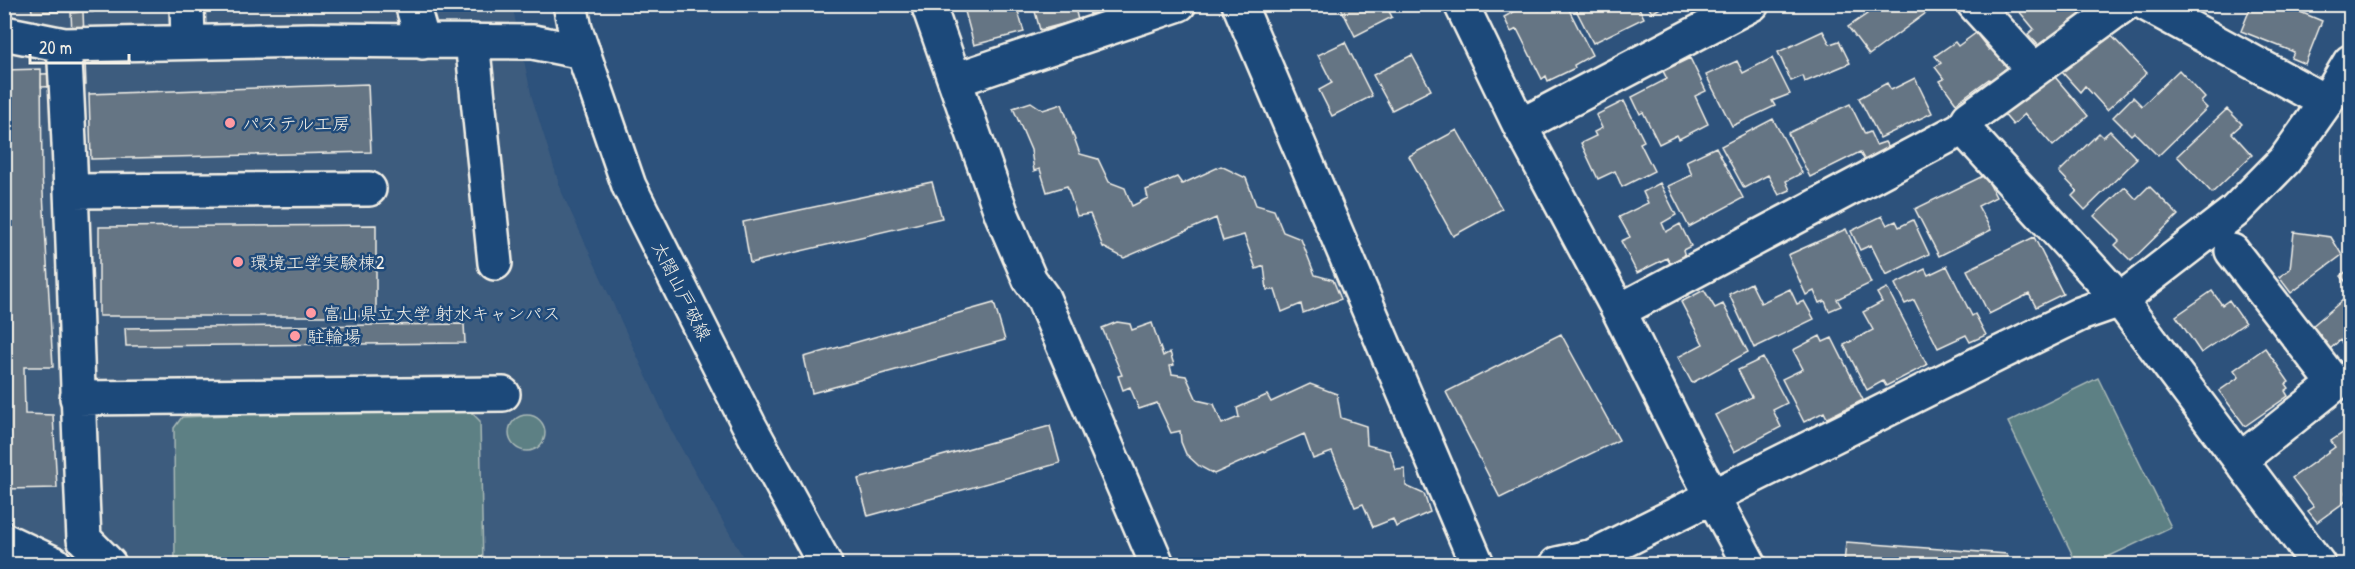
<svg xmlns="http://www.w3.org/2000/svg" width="2355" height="569" viewBox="0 0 2355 569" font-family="'Patrick Hand','Klee One',sans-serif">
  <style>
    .built { fill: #3e5c7e }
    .green { fill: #5d8084; stroke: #a8b8b6; stroke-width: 1.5 }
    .building { fill: #657484; stroke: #f4f1e8; stroke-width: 1.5 }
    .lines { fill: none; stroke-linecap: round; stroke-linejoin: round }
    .minor-casing { stroke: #f4f1e8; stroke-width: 38 }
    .major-casing { stroke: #f4f1e8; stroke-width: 38 }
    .minor { stroke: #1f4a7a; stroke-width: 33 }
    .major { stroke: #1f4a7a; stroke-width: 33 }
    .poi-dot { fill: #ff9aa2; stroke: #1f4a7a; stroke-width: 2 }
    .labels { text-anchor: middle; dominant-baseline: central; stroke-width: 5; stroke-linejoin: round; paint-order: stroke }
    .poi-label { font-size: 18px; fill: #f4f1e8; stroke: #1f4a7a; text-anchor: start }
    .street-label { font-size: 18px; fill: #f4f1e8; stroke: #1f4a7a }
  </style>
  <rect width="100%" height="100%" fill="#2d527c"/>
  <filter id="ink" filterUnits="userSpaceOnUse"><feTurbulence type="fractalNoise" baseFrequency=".0167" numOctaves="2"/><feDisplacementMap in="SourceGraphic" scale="12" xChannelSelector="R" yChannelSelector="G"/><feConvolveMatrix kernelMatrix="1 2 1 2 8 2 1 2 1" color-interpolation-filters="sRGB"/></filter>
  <g filter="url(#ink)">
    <path class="built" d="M4,5H512L532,98L562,193L672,432L747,564H5Z"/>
    <path class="green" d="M2098,378L2171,527L2093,564H2077L2008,422Z
      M471,412L480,421L483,564H175L174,428L182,417L285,413Z
      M509 433a18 18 0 1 1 36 0a18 18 0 1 1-36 0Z"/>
    <path class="building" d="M31,4H93V12H32Z
      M963,4H1016L1024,32L974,45Z
      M1033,4H1074L1078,20L1040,30Z
      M1088,4H1128L1090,14Z
      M1339,4H1385L1392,17L1355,36Z
      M1528,4H1536L1539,10L1550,4H1566L1592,55L1574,65L1575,68L1548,81L1546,76L1542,79L1517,29L1511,32L1504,17Z
      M1573,4H1637L1644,18L1593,43Z
      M1647,4H1667L1652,13Z
      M1860,4H1932L1934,7L1869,55L1848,27L1867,14Z
      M2013,4H2080L2078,6L2083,13L2041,48L2028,34L2034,29Z
      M2198,4H2217L2215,10Z
      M2252,4H2281L2322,21L2305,64L2291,58L2294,52L2241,31Z
      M83,12L86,85L41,87V74L74,73L71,13Z
      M1823,31L1830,44L1839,41L1850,63L1805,82L1803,76L1791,81L1778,52Z
      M2107,31L2147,73L2107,110L2085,86L2080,92L2062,72Z
      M1976,33L1989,50L1994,46L2010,66L2004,70L2009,76L1994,86L1989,79L1956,103L1940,81L1944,79L1935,67L1941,63L1935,56L1955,42L1958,46Z
      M1345,42L1372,96L1332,116L1319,90L1332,83L1318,55Z
      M1412,55L1431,90L1392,110L1373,75Z
      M1690,58L1706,91L1695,96L1708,124L1679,139L1677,135L1659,144L1643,112L1640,114L1632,97L1667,79L1663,71Z
      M1772,58L1790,94L1772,101L1775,106L1732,126L1706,75L1737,61L1743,73Z
      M41,69L42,175L53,367H24L25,414L53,415L57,488L4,489V70Z
      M2179,70L2205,98L2201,102L2207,108L2158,156L2134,132L2131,135L2113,117L2133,97L2142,106Z
      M2050,71L2088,116L2053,146L2025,114L2013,125L2002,112Z
      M1915,78L1932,113L1880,138L1859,98L1887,83L1891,90Z
      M368,84L371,152L91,159L89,94Z
      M1624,101L1644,141L1640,143L1654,171L1622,187L1615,171L1598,179L1581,143L1596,136L1594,132L1602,128L1596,115Z
      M1031,102L1043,110L1062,104L1080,154L1098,159L1109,182L1125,188L1132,206L1148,198L1146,190L1177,177L1182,184L1221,166L1246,178L1256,205L1274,210L1283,232L1301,239L1315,275L1333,280L1341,299L1303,313L1301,304L1282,312L1275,290H1267L1264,266L1256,269L1244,235L1223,241L1216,218L1124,258L1103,247L1090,214L1077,216L1067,186L1047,192L1040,169L1034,171L1031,150L1013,108Z
      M1850,104L1865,134L1870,132L1876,145L1885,142L1890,150L1865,161L1860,152L1810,177L1788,133Z
      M2227,109L2242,124L2232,133L2252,155L2212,193L2177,156Z
      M1773,119L1802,173L1786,181L1790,190L1779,195L1768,175L1744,188L1721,146Z
      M1457,130L1502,209L1453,236L1409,156Z
      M2110,131L2137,159L2085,210L2072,196L2077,191L2059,172L2099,133L2103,137Z
      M1716,147L1743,198L1689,227L1668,186L1692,175L1686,161Z
      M1985,175L1996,197L1978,206L1991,230L1939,256L1915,209Z
      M932,182L942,218L750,263L743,222Z
      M1660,183L1676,215L1662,223L1666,232L1680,224L1691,246L1683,250L1685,256L1670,263L1667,258L1637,273L1621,241L1630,237L1619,217L1648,203L1643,192Z
      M2149,186L2178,215L2131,261L2115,245L2119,241L2094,216L2125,187L2136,199Z
      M1882,216L1887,225L1896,221L1899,227L1913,220L1929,254L1886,275L1871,245L1860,250L1851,231Z
      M376,225V316H99V227Z
      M1846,229L1871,283L1837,299L1841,306L1829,311L1825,301L1819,303L1814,291L1806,295L1788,255Z
      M2294,232L2331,237L2342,255L2291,293L2279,277L2290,269Z
      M2034,237L2063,294L2036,307L2029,294L1989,314L1967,270Z
      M1947,266L1972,316L1975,314L1986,335L1970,342L1966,335L1938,348L1914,300L1905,304L1895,284L1925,269L1928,275Z
      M2350,268V287L2341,276Z
      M1751,283L1761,303L1790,289L1797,304L1804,301L1814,319L1754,348L1729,294Z
      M1887,288L1927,365L1886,386L1883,381L1867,390L1844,345L1873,330L1863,312L1882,302L1877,293Z
      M1704,290L1715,308L1723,304L1748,352L1692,383L1678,357L1703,344L1681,302Z
      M2212,291L2222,305L2229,300L2245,323L2201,353L2176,316Z
      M2350,294V343L2345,347L2340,340L2330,349L2311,327Z
      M994,303L1005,340L812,393L804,357Z
      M1117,322L1130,324L1132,330L1152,323L1163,356L1170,352L1174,365L1170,366L1172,374L1186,376L1197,400L1214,404L1222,424L1239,417L1237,408L1267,395L1271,402L1310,384L1337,394L1341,418L1366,426L1367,445L1390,451L1396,470L1405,469L1406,486L1424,494L1430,512L1396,527L1393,519L1373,527L1363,504L1355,507L1332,452L1313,459L1304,434L1214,474L1199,466L1186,454L1181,442L1180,431L1171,433L1157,403L1139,409L1130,387L1123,390L1118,376L1122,375L1102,328Z
      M464,324L465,343L126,346L125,328Z
      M1561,334L1619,440L1500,498L1446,392Z
      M1820,336L1823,342L1832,338L1863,400L1827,418L1824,412L1804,422L1782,379L1803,369L1793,350Z
      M2265,348L2289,382L2286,384L2289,388L2285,391L2288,396L2245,426L2219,391L2239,377L2234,370Z
      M1763,358L1787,403L1773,410L1781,427L1734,452L1715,415L1752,397L1738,370Z
      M1050,426L1060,463L868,516L858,479Z
      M2347,430L2350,435V488L2346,492L2350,498L2317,522L2308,511L2314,507L2292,478L2335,447L2331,441Z
      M1846,542L2007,554L2006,564H1844Z"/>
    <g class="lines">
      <defs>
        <path id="minor" d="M187,4L188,42
          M412,4L423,42
          M928,4L1002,215L1030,280L1043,298L1157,564
          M1239,4L1477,564
          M1461,4L1520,126L1619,311L1696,466L1749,564
          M1974,4L2034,70
          M2146,4L2326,102
          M4,33L64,45L310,40L533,42L583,52
          M472,41L495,263
          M64,45C74,209 76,374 84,539L109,564
          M955,80L1179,4
          M1520,126L1752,4
          M1963,128L1969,118L2125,4
          M72,191L369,189
          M2232,251L2335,384L2240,460
          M1619,311L1963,128L2120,300L2318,564
          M77,398L503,394
          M4,540L55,564
          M1557,564L1593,556L2000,353L2080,314L2120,300L2234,212L2285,160L2326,102L2350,62"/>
        <path id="major" d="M570,4L575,29L629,186L749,425L825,564"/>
      </defs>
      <use href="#minor" class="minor-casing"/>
      <use href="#major" class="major-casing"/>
      <use href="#minor" class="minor"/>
      <use href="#major" class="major"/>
    </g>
  </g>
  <g class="poi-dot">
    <circle cx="230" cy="123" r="6"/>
    <circle cx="238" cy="262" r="6"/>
    <circle cx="311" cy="313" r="6"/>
    <circle cx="295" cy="336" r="6"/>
  </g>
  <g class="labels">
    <g class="poi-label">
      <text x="242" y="123">パステル工房</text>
      <text x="250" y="262">環境工学実験棟2</text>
      <text x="323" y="313">富山県立大学 射水キャンパス</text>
      <text x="307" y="336">駐輪場</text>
    </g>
    <g class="street-label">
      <text transform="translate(682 291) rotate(63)">太閤山戸破線</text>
    </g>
  </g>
  <rect width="2355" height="569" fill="none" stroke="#1f4a7a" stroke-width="24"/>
  <rect x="12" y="12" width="2331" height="545" fill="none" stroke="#f4f1e8" stroke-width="2" filter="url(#ink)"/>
  <path d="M30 54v9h99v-9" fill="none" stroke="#f4f1e8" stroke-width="3"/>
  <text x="39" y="54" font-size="18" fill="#f4f1e8" stroke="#1f4a7a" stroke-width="4.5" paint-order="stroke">20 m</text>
</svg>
